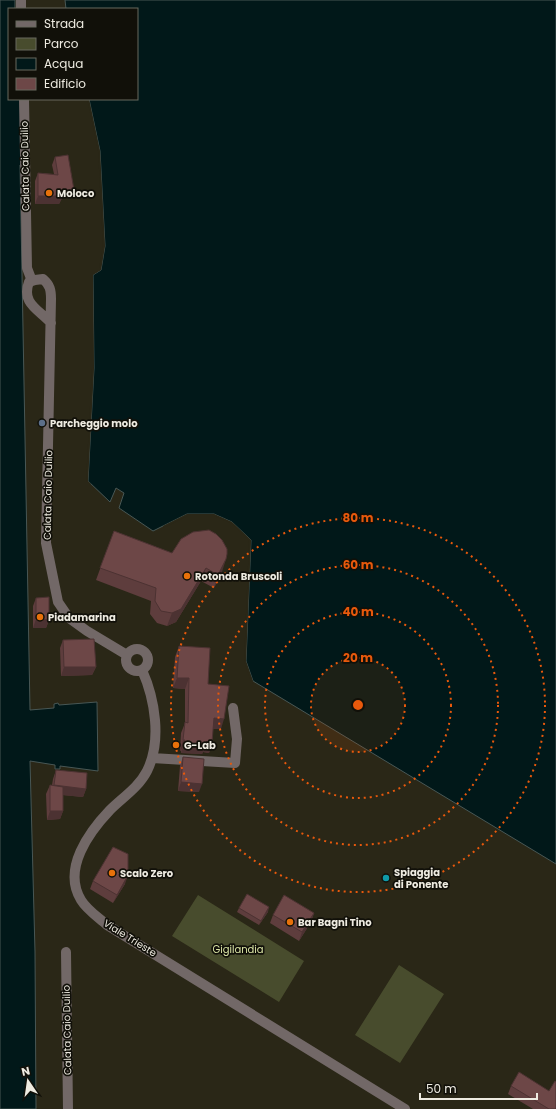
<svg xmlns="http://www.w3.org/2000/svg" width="556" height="1109" viewBox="0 0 556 1109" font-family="Poppins,sans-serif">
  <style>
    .green { fill: #484c2d }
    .water { fill: #011819; stroke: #485755 }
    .pier { fill: #2a2717 }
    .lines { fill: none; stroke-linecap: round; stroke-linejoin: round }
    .street { stroke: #726867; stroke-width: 10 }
    .wall { fill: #5e3d3d }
    .shaded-wall { fill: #4c3232 }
    .building { fill: #6d4747; stroke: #4c3232 }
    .ring { fill: none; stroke: #e8590c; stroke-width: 2; stroke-dasharray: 2 4 }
    .food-dot { fill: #e8710a; stroke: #111009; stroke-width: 1.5 }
    .service-dot { fill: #5c6f8a; stroke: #111009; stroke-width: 1.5 }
    .culture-dot { fill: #0f9aa8; stroke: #111009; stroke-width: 1.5 }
    .labels { text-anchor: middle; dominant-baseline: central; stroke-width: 3.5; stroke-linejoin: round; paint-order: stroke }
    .street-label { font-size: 10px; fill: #eeebe1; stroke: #111009 }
    .poi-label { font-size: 10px; font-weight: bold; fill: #eeebe1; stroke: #111009; text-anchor: start }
    .park-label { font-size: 10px; fill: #dbe5a6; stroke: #111009 }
    .centre { fill: #e8590c; stroke: #111009; stroke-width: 2 }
    .ring-label { font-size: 12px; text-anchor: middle; font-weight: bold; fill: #e8590c; stroke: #111009; stroke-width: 3.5; stroke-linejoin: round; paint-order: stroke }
  </style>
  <rect width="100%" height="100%" fill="#2a2717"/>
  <path class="green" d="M198,895L304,961L279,1002L172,936Z
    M399,965L444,994L400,1063L355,1035Z"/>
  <path class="water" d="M0,0H15V9H9V99H20L22,163L20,165L30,710L54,708V704L58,703L59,705L97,702L98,771L60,766V769H55V765L30,761L35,952L36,1109H0Z
    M65,0H556V864L253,681L246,661L251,540L232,522L214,514H187L153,531L119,508L124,493L116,488L110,502L88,481L94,368L93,275L101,270L105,246L100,151L89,99H137V9H66Z"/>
  <path class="pier" d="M87,99H89L100,151L105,246L101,270L93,275L94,368L88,481L91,484V486L86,481L92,368V275L99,269L103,245L98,151Z
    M187,514H214L232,522L251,540L246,661L254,684L251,682L244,661L249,541L231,523L214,516H188L163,528V526Z"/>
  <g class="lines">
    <path class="street" d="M21,0V9
      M24,99L27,268L32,281
      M51,323C38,309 21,303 29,282L35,280L43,279C50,285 51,290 51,299L46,543L58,602L69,618L87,631L127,655
      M126 660a11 11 0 1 1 22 0a11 11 0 1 1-22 0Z
      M142,670C155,699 162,741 147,771C139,787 122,798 110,810C89,832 62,869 81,900C87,910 98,917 107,925L405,1109
      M152,758L235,763L237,739L233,708
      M66,952L68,1109"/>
  </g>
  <path class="wall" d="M55,157L74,190L72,198H62L59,204H35V181L38,173L54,174L52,165Z
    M114,531L172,553L222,572L214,588L201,581L176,622L167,626L157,623L150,614L151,601L96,580Z
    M36,598L49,620L46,628H33V606Z
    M63,640L96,667L92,675L61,676L60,648Z
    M179,646L208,684L221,729H213L212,742L209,753L203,752L202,754L181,753V751H180L181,733L185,723V689L173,688L175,657Z
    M183,757L199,792L178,791L180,766Z
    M56,770L86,789L83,797L63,795V811L60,819L47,820L46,794L50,785H52L53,779Z
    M93,881L125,884L113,903L90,889Z
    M239,908L268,912L259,925L237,912Z
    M314,913L311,922L299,941L270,923L273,915Z
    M511,1086L549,1091L556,1109H533L508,1094Z"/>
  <path class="shaded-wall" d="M61,190H74L72,198H62L59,204H35L38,196Z
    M226,559L222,572L214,588L218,575Z
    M206,568L201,581L176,622L167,626L172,613Z
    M36,619L49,620L46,628H33Z
    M64,667H96L92,675L61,676Z
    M177,678H189L185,689L173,688Z
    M214,718L224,719L221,729H210Z
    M183,740H185L181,751H180Z
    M206,742H212L209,753L203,752L202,754L181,753L184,743Z
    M181,782L202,784L199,792L178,791Z
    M54,785L86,789L83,797L51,794Z
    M50,811H63L60,819L47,820Z
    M128,875L125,884L113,903L117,895Z
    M269,907L268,912L259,925L261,921Z
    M314,913L311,922L299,941L302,932Z"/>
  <path class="building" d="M68,155L74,190H61L62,196H38V173L58,175L55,157Z
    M209,530L216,534L222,540L227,549V554L226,559L218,575L206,568L181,609L172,613L161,611L155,601L156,588L100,568L114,531L172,553L181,539L193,532Z
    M49,597V620L36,619V598Z
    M94,639L96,667H64L63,640Z
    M179,646L210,648L208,684L229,686L224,719L214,718L212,742H206V744L184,743L185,740H183L185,722L188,723L189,678H177Z
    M183,757L204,759L202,784L181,782Z
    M56,770L87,773L86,789L54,785Z
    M50,785L63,787V811H50Z
    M113,847L128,854V875L117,895L93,881Z
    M247,894L269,907L261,921L239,908Z
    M284,895L314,913L302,932L273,915Z
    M519,1072L549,1091L555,1081L556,1082V1109H549L511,1086Z"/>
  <circle cx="358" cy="705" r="47" fill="#e8590c" fill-opacity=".12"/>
  <g class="ring">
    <circle cx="358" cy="705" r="47"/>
    <circle cx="358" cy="705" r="93"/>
    <circle cx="358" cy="705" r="140"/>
    <circle cx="358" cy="705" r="187"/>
  </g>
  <g class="food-dot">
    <circle cx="49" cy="193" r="4"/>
    <circle cx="187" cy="576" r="4"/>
    <circle cx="40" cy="617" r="4"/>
    <circle cx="176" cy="745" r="4"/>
    <circle cx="112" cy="873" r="4"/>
    <circle cx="290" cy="922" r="4"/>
  </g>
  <circle class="service-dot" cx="42" cy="423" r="4"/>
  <circle class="culture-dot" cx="386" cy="878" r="4"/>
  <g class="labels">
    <g class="street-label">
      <text transform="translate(25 166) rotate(-91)">Calata Caio Duilio</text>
      <text transform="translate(48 495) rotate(-89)">Calata Caio Duilio</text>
      <text transform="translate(130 938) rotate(32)">Viale Trieste</text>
      <text transform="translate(67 1030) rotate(-91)">Calata Caio Duilio</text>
    </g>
    <g class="poi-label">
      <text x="57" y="193">Moloco</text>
      <text x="50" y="423">Parcheggio molo</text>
      <text x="195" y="576">Rotonda Bruscoli</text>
      <text x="48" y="617">Piadamarina</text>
      <text x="184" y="745">G-Lab</text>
      <text x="394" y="872">Spiaggia<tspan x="394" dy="12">di Ponente</tspan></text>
      <text x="120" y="873">Scalo Zero</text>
      <text x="298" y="922">Bar Bagni Tino</text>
    </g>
    <g class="park-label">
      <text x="238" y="949">Gigilandia</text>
    </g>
  </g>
  <circle cx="358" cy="705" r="6" class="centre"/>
  <g class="ring-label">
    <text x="358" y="522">80 m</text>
    <text x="358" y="569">60 m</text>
    <text x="358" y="616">40 m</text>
    <text x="358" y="662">20 m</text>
  </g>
  <rect x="8" y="8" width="130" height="92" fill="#111009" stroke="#69685f"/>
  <rect x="16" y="21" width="20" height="6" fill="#726867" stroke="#69685f"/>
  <text x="44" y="28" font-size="12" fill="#eeebe1">Strada</text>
  <rect x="16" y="38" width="20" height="12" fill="#484c2d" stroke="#69685f"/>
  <text x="44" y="48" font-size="12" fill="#eeebe1">Parco</text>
  <rect x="16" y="58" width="20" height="12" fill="#011819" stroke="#69685f"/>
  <text x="44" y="68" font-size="12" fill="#eeebe1">Acqua</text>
  <rect x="16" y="78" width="20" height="12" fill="#6d4747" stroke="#69685f"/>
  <text x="44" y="88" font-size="12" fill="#eeebe1">Edificio</text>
  <g transform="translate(28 1081) rotate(347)" stroke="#111009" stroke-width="3" paint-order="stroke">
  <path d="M0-3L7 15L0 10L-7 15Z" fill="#eeebe1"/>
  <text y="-6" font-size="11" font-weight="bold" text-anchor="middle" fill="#eeebe1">N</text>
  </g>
  <path d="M420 1093v6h117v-6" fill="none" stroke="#eeebe1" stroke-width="2"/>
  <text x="426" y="1093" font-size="12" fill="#eeebe1" stroke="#111009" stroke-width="3" paint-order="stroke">50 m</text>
</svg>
